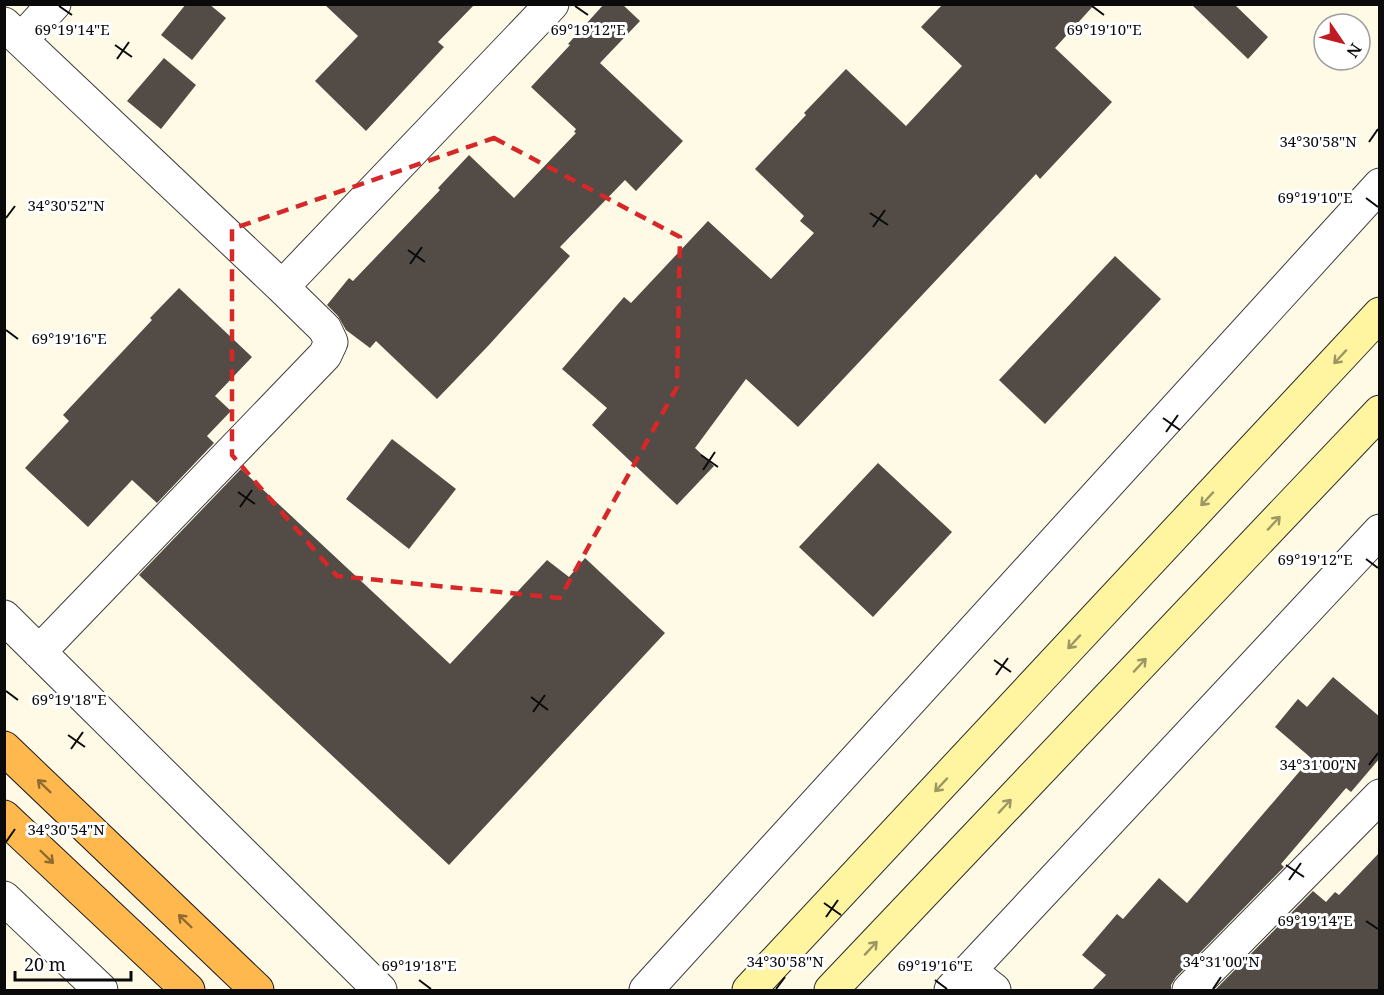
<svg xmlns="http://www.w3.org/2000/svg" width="1384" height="995" viewBox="0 0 1384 995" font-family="'Noto Serif',serif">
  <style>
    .building { fill: #534b45 }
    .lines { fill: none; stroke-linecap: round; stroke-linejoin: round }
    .minor-casing { stroke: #3d3d3d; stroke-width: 35 }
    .secondary-casing { stroke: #2c2c2c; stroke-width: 35 }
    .trunk-casing { stroke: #1b1b1b; stroke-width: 35 }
    .minor { stroke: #fff; stroke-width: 33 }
    .secondary { stroke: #fff5a1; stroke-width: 33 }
    .trunk { stroke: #feb84e; stroke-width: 33 }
    .oneway { stroke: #9d9765 }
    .oneway2 { stroke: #906a2f }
    .marked { fill: none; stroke: #d62828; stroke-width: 4.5; stroke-dasharray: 12 8; stroke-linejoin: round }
    .ticks { fill: none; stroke: #0a0a0a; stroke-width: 2 }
    .ticks-label { font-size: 15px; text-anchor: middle; fill: #0a0a0a; stroke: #fff; stroke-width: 6; stroke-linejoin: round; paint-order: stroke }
  </style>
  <rect width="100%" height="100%" fill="#fffae6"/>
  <path class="building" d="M186,4H209L226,18L192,60L161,35Z
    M324,4H475L438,42L444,47L366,131L315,81L358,36Z
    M604,4H622L640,21L600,63L683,141L636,191L625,180L560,247L570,256L488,346L437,399L376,341L370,348L346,330L338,316L327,305L349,278L353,281L440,190L438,188L469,155L514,198L576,133L574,132L576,129L531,87L570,45L568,44Z
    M943,4H1095L1055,48L1112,102L1040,179L1036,174L798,427L746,379L695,448L714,466L677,505L592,425L607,408L562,369L624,297L631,303L708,221L771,279L814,233L800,221L804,216L755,169L806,115L804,113L846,69L906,126L962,66L921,27Z
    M1191,4H1234L1268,37L1248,59Z
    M164,58L196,85L161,129L127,101Z
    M1115,256L1161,299L1045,424L999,380Z
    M179,288L252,357L215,396L231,411L207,436L214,443L157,503L132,480L88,527L25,468L69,421L63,415L152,320L150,318Z
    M392,439L456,489L409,549L346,499Z
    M878,463L952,532L873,617L799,547Z
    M241,469L450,664L547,560L569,577L585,558L665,633L449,865L139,575Z
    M1333,677L1380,717V758L1351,792L1346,788L1281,864L1284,867L1176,977L1171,985V990H1092L1106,975L1082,955L1117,914L1123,919L1159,878L1187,903L1311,758L1275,727L1298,699L1307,707Z
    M1380,852V990H1215L1313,891L1326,902L1335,892L1339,895Z"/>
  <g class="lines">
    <defs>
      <path id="minor" d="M4,24L282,287
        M21,40L54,4
        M4,617L380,990
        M39,652L325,355L331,342L325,329L282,287L552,4
        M4,898L101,990
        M970,971L994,990
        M646,990L1380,185
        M951,990L1380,531
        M1189,990L1380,796"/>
      <path id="secondary" d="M749,990L1380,314
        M831,990L1380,412"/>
      <path id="trunk" d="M4,748L257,990
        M4,817L188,990"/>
    </defs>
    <use href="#minor" class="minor-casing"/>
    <use href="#secondary" class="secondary-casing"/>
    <use href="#trunk" class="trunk-casing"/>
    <use href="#minor" class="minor"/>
    <use href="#secondary" class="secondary"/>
    <use href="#trunk" class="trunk"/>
  </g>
  <defs><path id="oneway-shaft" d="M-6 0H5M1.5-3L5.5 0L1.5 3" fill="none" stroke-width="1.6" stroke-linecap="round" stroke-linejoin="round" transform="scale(1.5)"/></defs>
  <g class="oneway">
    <use href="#oneway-shaft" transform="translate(1340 357) rotate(133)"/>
    <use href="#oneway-shaft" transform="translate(1207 499) rotate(133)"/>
    <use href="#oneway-shaft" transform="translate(1274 523) rotate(-47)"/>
    <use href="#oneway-shaft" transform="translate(1074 642) rotate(133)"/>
    <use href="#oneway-shaft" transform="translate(1140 665) rotate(-47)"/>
    <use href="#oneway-shaft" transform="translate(941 785) rotate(133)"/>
    <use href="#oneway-shaft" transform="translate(1005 806) rotate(-47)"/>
    <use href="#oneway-shaft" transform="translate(871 948) rotate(-47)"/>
  </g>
  <g class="oneway2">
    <use href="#oneway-shaft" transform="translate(44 786) rotate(-136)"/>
    <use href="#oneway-shaft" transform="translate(47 857) rotate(44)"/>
    <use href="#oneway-shaft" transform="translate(185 921) rotate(-136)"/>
  </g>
  <path class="marked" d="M494,138L680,237L677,387L560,598L337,576L232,455V229Z"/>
  <path class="ticks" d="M59,6L72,15M575,6L588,15M1092,6L1104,15M115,45L132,57M117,59L129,42M1369,142L1378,129M1366,198L1378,207M870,213L888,225M6,218L15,206M873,227L885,210M408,250L425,262M410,264L422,247M6,330L18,339M1163,418L1180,430M1166,432L1178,415M701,455L718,467M703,470L715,452M238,492L255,504M240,507L252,490M1366,559L1378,568M994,660L1011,672M996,675L1008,658M6,691L18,700M531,697L548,710M533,712L545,695M68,735L85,747M71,749L83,732M1369,765L1378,753M6,842L15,829M1286,865L1304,877M1289,880L1301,863M824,903L841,915M826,917L838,900M1366,921L1378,929M419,980L431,989M935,980L947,989M776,989L785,977M1213,989L1221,977"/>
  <g class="ticks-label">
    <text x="72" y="35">69°19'14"E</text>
    <text x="588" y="35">69°19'12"E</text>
    <text x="1104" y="35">69°19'10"E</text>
    <text x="1318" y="147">34°30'58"N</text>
    <text x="1315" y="203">69°19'10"E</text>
    <text x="66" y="211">34°30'52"N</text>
    <text x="69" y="344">69°19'16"E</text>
    <text x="1315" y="565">69°19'12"E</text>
    <text x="69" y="705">69°19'18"E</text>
    <text x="1318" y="770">34°31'00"N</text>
    <text x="66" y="835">34°30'54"N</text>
    <text x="1315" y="926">69°19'14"E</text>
    <text x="785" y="967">34°30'58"N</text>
    <text x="1221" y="967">34°31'00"N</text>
    <text x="419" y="971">69°19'18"E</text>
    <text x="935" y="971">69°19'16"E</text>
  </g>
  <rect width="1384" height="995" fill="none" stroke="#0a0a0a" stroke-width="12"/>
  <g transform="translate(1342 42) rotate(125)"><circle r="28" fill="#ffffff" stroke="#9d9d9d" stroke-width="1.5"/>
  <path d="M0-4.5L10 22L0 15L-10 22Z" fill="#c01b23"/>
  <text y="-9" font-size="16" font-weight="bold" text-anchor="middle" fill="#0a0a0a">N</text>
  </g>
  <path d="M15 971v9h116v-9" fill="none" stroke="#0a0a0a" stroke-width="3"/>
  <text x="24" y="971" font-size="18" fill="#0a0a0a" stroke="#ffffff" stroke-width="4.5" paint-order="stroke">20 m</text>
</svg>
